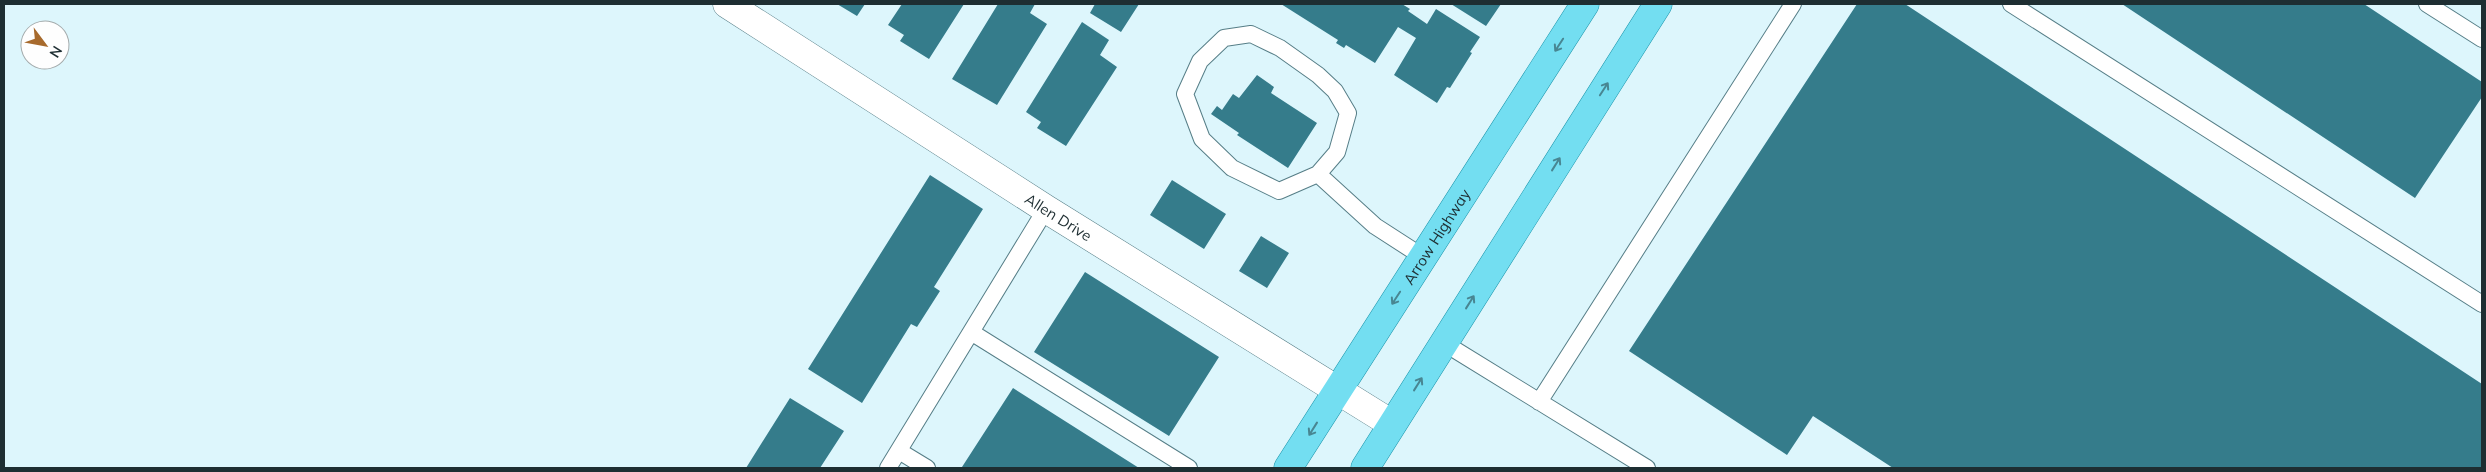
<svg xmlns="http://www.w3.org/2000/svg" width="2486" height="472" viewBox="0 0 2486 472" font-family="Mulish,sans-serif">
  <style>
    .building { fill: #357c8b }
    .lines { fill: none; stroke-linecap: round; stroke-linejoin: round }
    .service-casing { stroke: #567e87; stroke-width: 18 }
    .minor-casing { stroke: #567e87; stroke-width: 29 }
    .primary-casing { stroke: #1892a8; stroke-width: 29 }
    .service { stroke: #fff; stroke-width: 16 }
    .minor { stroke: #fff; stroke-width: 28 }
    .primary { stroke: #73def1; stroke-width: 28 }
    .oneway { stroke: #488692 }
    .labels { text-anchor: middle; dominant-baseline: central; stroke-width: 5; stroke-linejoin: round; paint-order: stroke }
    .street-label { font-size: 15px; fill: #1e2e32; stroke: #fefefe }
  </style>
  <rect width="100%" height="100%" fill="#ddf6fc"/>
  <path class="building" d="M837,4H865L857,16Z
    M902,4H964L929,59L900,41L904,35L888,25Z
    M998,4H1035L1030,13L1047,24L997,105L952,79Z
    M1095,4H1139L1121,32L1090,13Z
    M1281,4H1402L1410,9L1408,11L1427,24L1436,9L1480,37L1470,52L1472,53L1450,88L1447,87L1437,103L1394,75L1416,38L1398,27L1375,63L1346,45L1344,48L1336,43L1338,40Z
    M1451,4H1501L1486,26Z
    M1857,4H1905L2482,384V468H1893L1813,416L1787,455L1629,351Z
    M2122,4H2364L2482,82V97L2415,198Z
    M1082,22L1109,40L1100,55L1117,67L1066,146L1037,128L1041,122L1026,112Z
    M1257,75L1274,87L1271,93L1317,123L1288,168L1237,135L1239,133L1211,114L1217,106L1222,110L1233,94L1239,98Z
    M930,175L983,209L934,287L940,291L917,327L911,324L862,403L808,369Z
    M1172,180L1226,214L1204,249L1150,215Z
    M1261,236L1289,253L1267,288L1239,271Z
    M1085,272L1219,357L1169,436L1034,352Z
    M1013,388L1139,468L962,467Z
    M790,398L844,431L820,468H746Z"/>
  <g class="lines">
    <defs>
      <path id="service" d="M2011,4L2482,304
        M2427,4L2482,39
        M1318,174L1337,152L1348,113L1335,91L1318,75L1280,48L1251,34L1224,38L1200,61L1185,94L1202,139L1232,168L1279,191L1318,174L1375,226L1423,257
        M971,332L1189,468
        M1444,343L1647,468
        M1539,402L1793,4
        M899,451L927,468
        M888,468L1046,209"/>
      <g id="minor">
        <path id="s1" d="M727,4L1046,209L1392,424"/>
      </g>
      <g id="primary">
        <path id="s2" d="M1288,468L1585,4"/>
        <path d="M1365,468L1658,4"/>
      </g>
    </defs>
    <use href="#service" class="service-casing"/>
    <use href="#minor" class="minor-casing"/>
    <use href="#primary" class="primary-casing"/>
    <use href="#service" class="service"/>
    <use href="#minor" class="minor"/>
    <use href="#primary" class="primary"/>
  </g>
  <defs><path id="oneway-shaft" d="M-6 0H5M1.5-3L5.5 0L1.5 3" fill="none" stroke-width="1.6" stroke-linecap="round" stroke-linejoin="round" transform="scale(1.25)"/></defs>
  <g class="oneway">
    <use href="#oneway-shaft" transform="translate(1559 45) rotate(123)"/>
    <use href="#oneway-shaft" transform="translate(1604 89) rotate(-57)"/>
    <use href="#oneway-shaft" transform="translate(1556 164) rotate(-58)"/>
    <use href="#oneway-shaft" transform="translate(1396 298) rotate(123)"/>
    <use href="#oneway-shaft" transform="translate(1470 302) rotate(-58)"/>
    <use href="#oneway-shaft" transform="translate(1418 384) rotate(-58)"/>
    <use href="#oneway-shaft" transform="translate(1313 429) rotate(122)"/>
  </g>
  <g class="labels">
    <g class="street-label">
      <text stroke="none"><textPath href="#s1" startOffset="394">Allen Drive</textPath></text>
      <text stroke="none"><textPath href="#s2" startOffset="275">Arrow Highway</textPath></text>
    </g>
  </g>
  <rect width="2486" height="472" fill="none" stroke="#1e2e32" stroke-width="10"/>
  <g transform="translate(45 45) rotate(122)"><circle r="24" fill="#fefefe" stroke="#a4abac"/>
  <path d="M0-4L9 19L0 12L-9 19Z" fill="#a76a2d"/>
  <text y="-8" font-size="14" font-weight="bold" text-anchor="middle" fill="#1e2e32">N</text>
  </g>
</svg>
